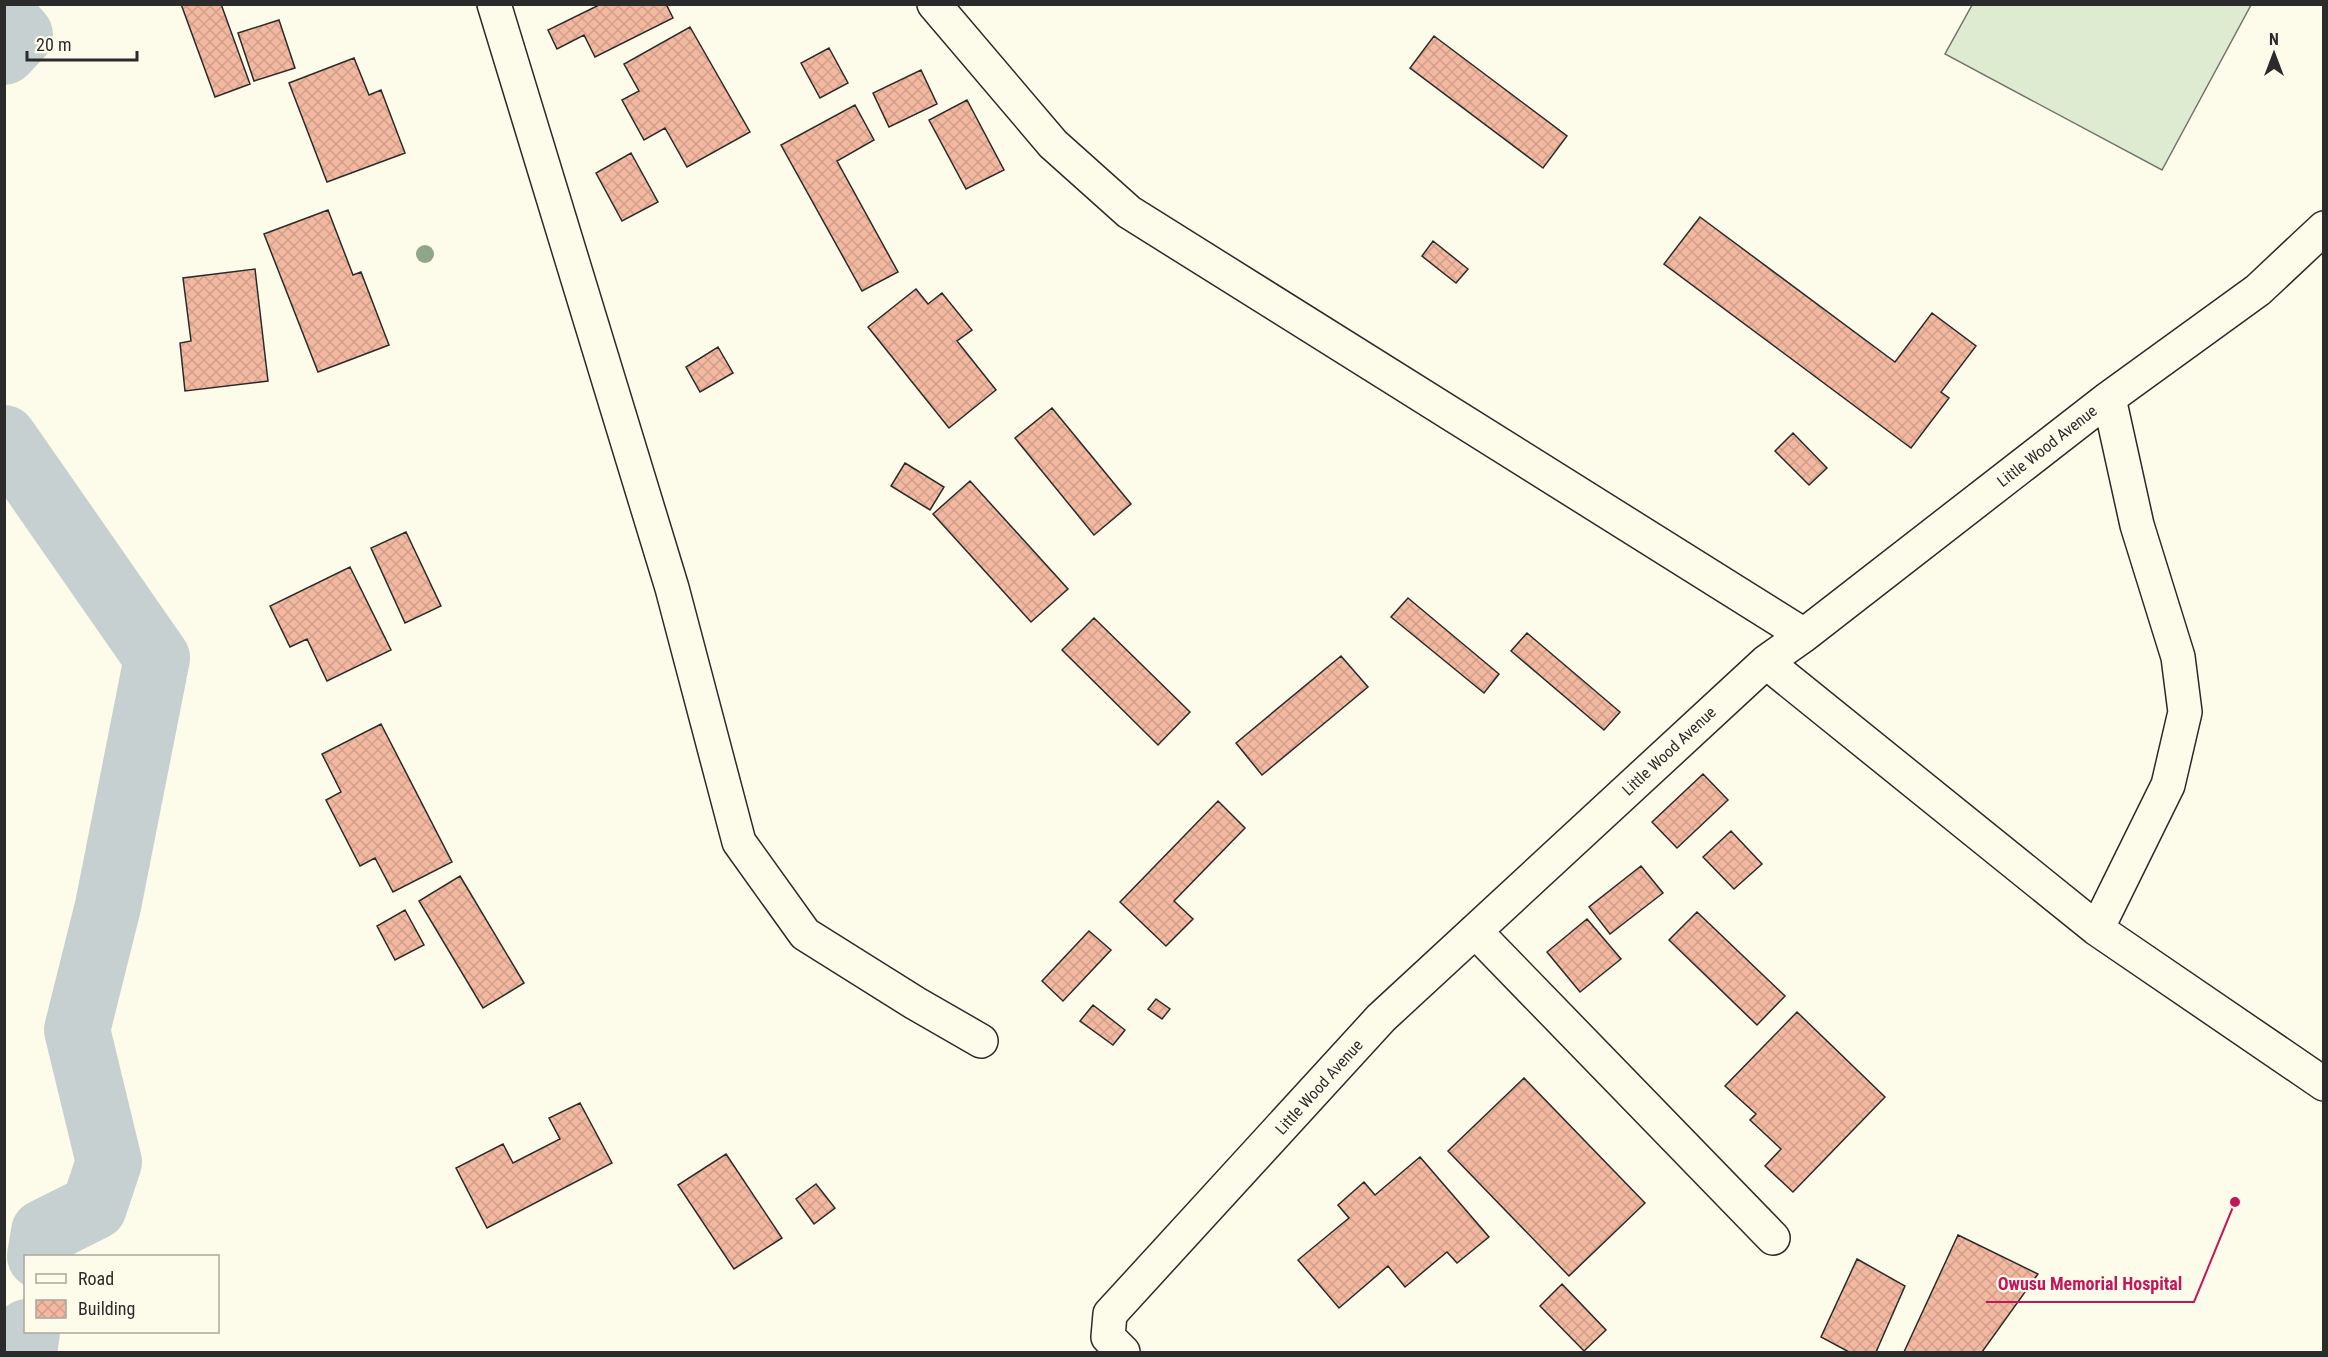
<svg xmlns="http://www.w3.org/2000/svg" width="2328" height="1357" viewBox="0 0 2328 1357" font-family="'Roboto Condensed',sans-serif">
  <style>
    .pitch { fill: #deebd1; stroke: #74746e; stroke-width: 1.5 }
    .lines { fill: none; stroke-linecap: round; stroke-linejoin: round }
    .river { stroke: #c7d0d0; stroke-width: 66 }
    .building { fill: url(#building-cross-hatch); stroke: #2b2b2b; stroke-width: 1.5 }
    .minor-casing { stroke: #2b2b2b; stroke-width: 36 }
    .minor { stroke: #fdfbea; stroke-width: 33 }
    .tree { fill: #8ea78a }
    .labels { text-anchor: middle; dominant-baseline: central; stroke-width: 4.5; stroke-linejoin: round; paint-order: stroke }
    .street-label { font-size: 16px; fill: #2b2b2b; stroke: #fdfbea }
    .leader { fill: none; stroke: #c2185b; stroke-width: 2 }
    .callout-dot { fill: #c2185b; stroke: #fdfbea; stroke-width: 2 }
    .callout-label { font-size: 18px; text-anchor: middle; font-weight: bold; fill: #c2185b; stroke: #fdfbea; stroke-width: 4.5; stroke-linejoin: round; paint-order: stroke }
  </style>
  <defs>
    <pattern id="building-cross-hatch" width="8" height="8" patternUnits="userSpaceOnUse" patternTransform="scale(1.5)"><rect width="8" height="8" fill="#f2b8a0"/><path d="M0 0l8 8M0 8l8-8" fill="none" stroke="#d09e8a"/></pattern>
  </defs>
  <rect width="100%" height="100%" fill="#fdfbea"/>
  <path class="pitch" d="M1972,5V4L2251,5L2162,170L1945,54Z"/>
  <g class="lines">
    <path class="river" d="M4,17L20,35L4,52
      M4,438L157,658L108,906L77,1030L109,1162L94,1207L44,1232L40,1256
      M24,1352L27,1332"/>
  </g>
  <path class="building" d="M181,4H221L250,84L215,97Z
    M601,4H666L673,18L595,57L584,35L557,49L548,30Z
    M279,20L295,68L254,81L238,33Z
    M690,27L750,132L687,167L665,128L644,140L622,100L639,91L624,64Z
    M1434,36L1567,136L1543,168L1410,68Z
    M829,48L848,83L820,98L801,63Z
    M354,58L369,95L381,90L405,153L327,182L289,83Z
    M921,70L937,104L889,127L873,93Z
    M967,100L1004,170L966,189L929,120Z
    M855,105L874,140L837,161L898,272L862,291L781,145Z
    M631,153L658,202L622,221L596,173Z
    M328,210L353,275L361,272L389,345L318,372L264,234Z
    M1700,217L1895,362L1932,313L1976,346L1941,392L1949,398L1911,448L1664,264Z
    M1433,241L1468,269L1456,283L1422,256Z
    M255,269L268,381L185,391L180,343L191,341L183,278Z
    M916,289L928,304L942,293L972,330L957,341L996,390L949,428L868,327Z
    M718,347L733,373L700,392L686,367Z
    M1052,408L1131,504L1094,535L1015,438Z
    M1793,433L1827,468L1809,485L1775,451Z
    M905,463L944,487L930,510L891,486Z
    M970,481L1068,589L1031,622L933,514Z
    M406,532L441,606L405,623L371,548Z
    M350,567L391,650L327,681L307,639L290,647L270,606Z
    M1408,598L1499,674L1484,693L1391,617Z
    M1094,618L1190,712L1158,745L1062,650Z
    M1527,633L1620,712L1604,730L1511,651Z
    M1341,656L1368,687L1262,775L1236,743Z
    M381,724L452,862L393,892L375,858L360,866L326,800L341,792L322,754Z
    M1703,774L1728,800L1677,848L1652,822Z
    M1218,801L1245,828L1174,901L1193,919L1166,946L1120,902Z
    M1731,831L1762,864L1734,889L1703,857Z
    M1641,866L1663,893L1610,934L1589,907Z
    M460,876L524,983L483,1008L419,901Z
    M405,910L424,945L395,960L377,926Z
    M1697,912L1785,996L1757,1025L1669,940Z
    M1587,919L1621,959L1580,992L1547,952Z
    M1089,931L1111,950L1063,1001L1042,981Z
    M1156,999L1170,1009L1162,1019L1148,1009Z
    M1093,1005L1125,1030L1113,1045L1080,1021Z
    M1797,1012L1885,1097L1793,1192L1765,1166L1781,1149L1750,1120L1756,1114L1725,1086Z
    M1524,1078L1645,1203L1569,1276L1448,1151Z
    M580,1103L612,1163L487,1228L456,1168L503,1144L513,1163L560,1139L549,1118Z
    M726,1154L782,1238L734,1269L678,1185Z
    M1420,1157L1489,1237L1457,1263L1447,1252L1405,1287L1388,1266L1339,1308L1298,1260L1349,1218L1338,1205L1364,1182L1375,1195Z
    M816,1184L835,1208L814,1224L796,1199Z
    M1958,1235L2038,1274L1982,1352H1904Z
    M1857,1259L1905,1286L1876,1352H1849L1821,1337Z
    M1562,1284L1606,1330L1584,1351L1540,1306Z"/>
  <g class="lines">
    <defs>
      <path id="minor" d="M494,4L672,588L739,842L805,934L915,1003L981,1041
        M934,4L1053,144L1129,212L1804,635
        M1766,662L2097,929L2324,1084
        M2097,929L2168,785L2185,712L2178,657L2137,525L2109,398
        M1475,931L1773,1238
        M1123,1352L1108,1337L1110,1314L1381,1018L1766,662L1804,635L2109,398L2258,290L2324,228"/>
    </defs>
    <use href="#minor" class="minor-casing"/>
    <use href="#minor" class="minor"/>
  </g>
  <circle class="tree" cx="425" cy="254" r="9"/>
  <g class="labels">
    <g class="street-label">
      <text transform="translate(2047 446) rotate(-38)">Little Wood Avenue</text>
      <text transform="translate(1669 751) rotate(-43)">Little Wood Avenue</text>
      <text transform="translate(1319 1087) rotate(-48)">Little Wood Avenue</text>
    </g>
  </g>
  <path class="leader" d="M2235 1202L2194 1302H1986"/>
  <circle class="callout-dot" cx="2235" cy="1202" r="6"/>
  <g class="callout-label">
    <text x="2090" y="1290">Owusu Memorial Hospital</text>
  </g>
  <rect width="2328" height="1357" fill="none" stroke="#2b2b2b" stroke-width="12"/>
  <rect x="24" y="1255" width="195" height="78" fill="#fdfbea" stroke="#a9a89e" stroke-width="1.5"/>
  <rect x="36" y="1274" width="30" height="9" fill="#fdfbea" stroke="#a9a89e" stroke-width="1.5"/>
  <text x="78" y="1285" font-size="18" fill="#2b2b2b">Road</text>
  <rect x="36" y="1300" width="30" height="18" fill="url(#building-cross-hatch)" stroke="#a9a89e" stroke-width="1.5"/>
  <text x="78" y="1315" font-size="18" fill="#2b2b2b">Building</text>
  <g transform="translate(2274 54)" stroke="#fdfbea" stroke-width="4.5" paint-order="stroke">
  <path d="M0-4.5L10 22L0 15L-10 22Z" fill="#2b2b2b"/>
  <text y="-9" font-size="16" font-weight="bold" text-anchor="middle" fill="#2b2b2b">N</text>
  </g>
  <path d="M27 51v9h110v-9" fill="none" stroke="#2b2b2b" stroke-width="3"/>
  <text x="36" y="51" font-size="18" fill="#2b2b2b" stroke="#fdfbea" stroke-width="4.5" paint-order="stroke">20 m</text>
</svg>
